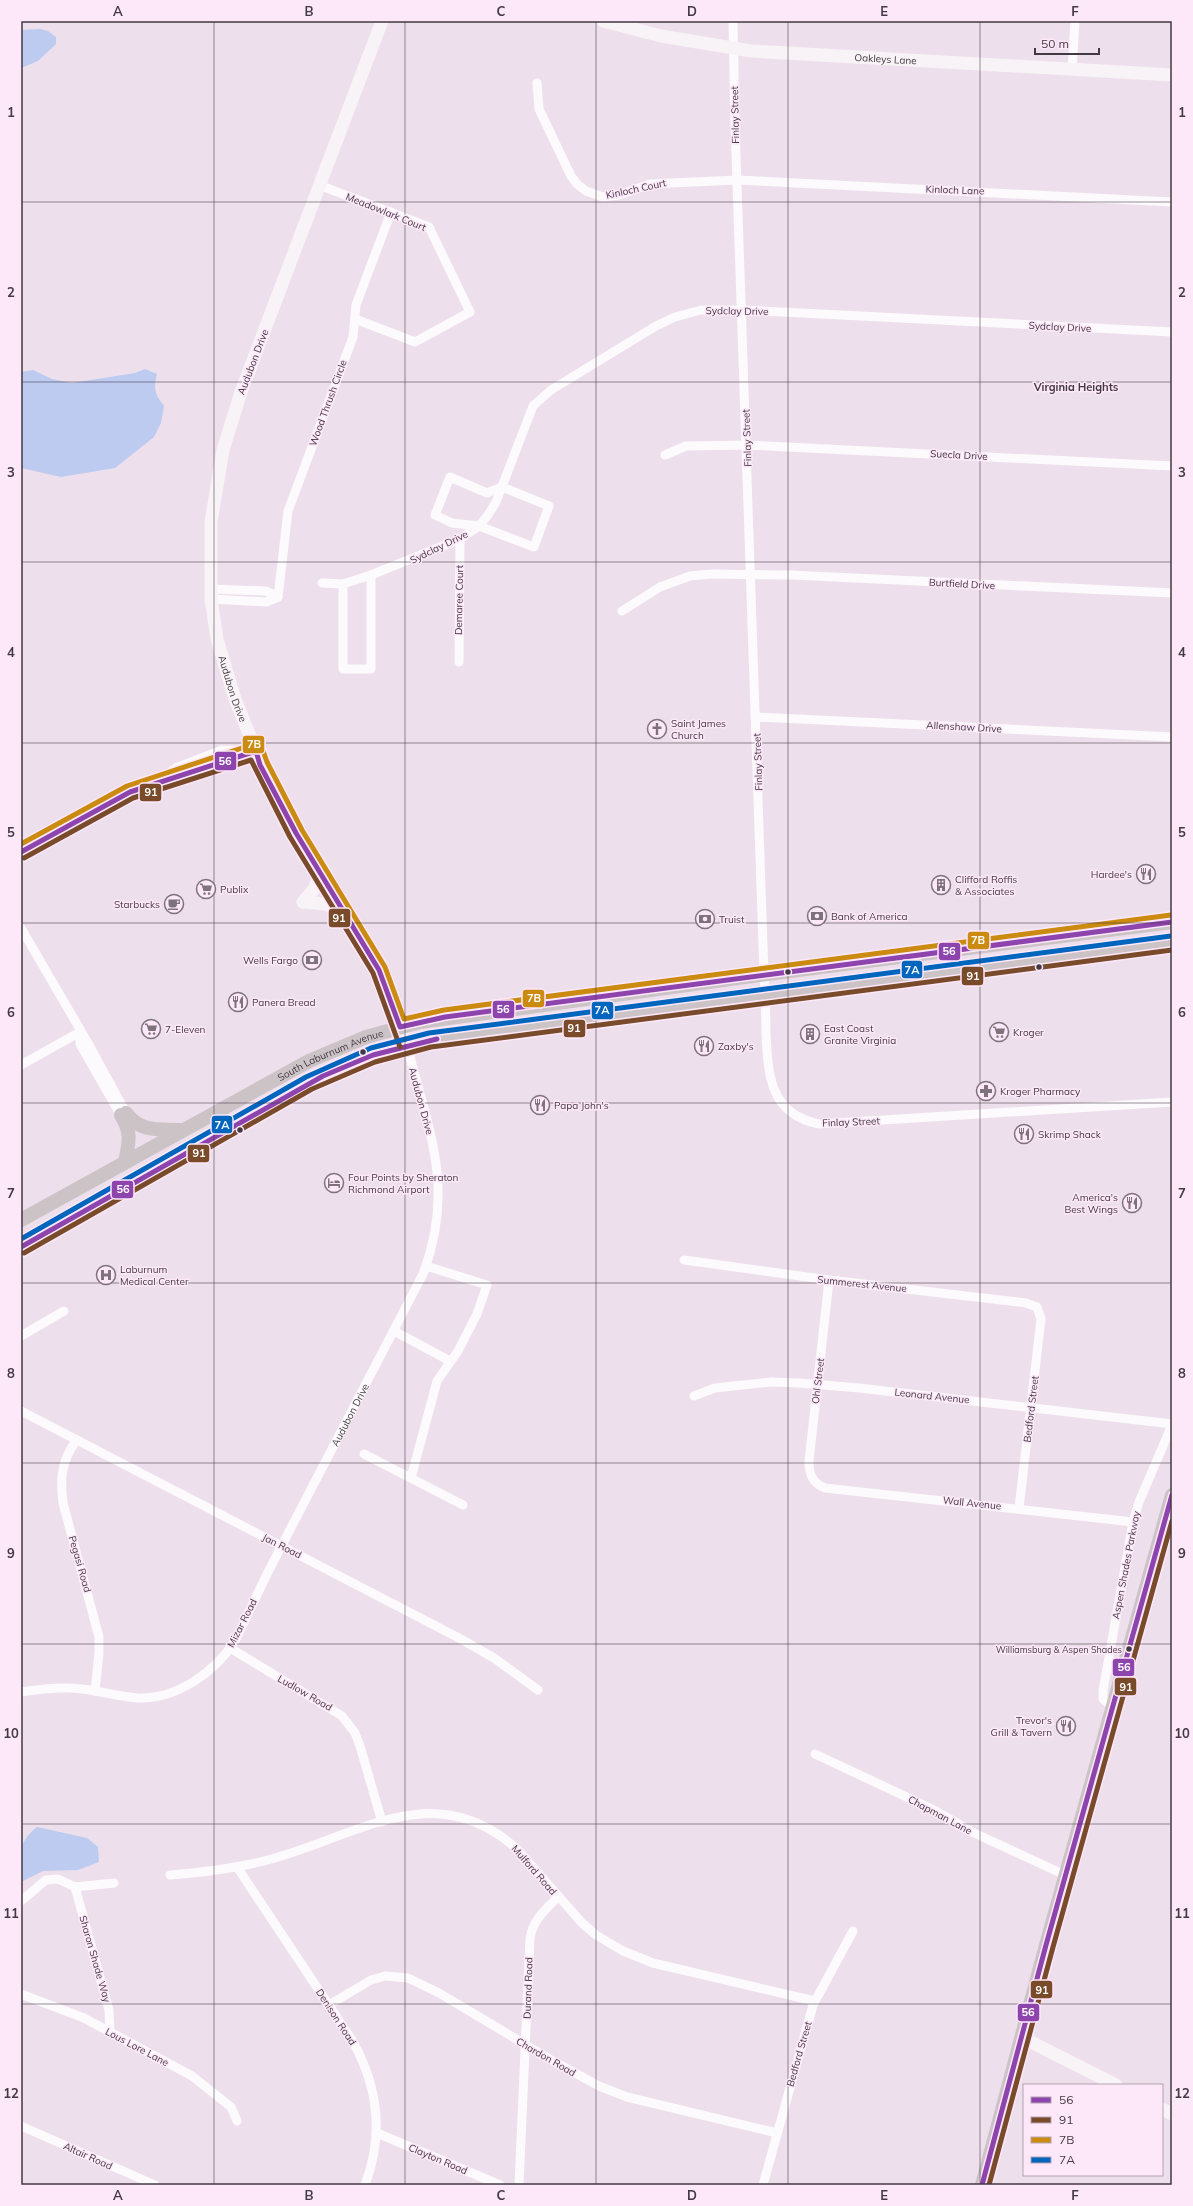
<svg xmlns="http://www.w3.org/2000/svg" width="1193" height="2206" viewBox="0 0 1193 2206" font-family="Mulish,sans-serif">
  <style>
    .water { fill: #bdcbf1 }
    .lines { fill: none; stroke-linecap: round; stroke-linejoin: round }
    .street { stroke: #fcfafc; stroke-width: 9 }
    .secondary { stroke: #f8f3f6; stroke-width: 13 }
    .primary { stroke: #ccc3c7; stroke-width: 14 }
    .bus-1-casing { stroke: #fde8fa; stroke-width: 8 }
    .bus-2-casing { stroke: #fde8fa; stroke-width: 8 }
    .bus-3-casing { stroke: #fde8fa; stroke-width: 8 }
    .bus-4-casing { stroke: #fde8fa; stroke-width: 8 }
    .bus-1 { stroke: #8e44ad; stroke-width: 5 }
    .bus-2 { stroke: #7a4b2a; stroke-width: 5 }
    .bus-3 { stroke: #ca8b10; stroke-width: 5 }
    .bus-4 { stroke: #0065bd; stroke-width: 5 }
    .grid { fill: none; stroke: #433942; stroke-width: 1; stroke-opacity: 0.55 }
    .bus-dot { fill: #433942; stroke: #fde8fa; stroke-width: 1.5 }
    .labels { text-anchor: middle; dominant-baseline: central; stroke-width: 3; stroke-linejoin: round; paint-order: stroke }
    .bus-label { font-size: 9px; fill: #433942; stroke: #fde8fa; text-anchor: end }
    .street-label { font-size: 10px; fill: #433942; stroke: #fde8fa }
    .poi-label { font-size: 10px; fill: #433942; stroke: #fde8fa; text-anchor: start }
    .neighbourhood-label { font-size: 11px; font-weight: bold; fill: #433942; stroke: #fde8fa }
    .line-badge { stroke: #fde8fa; stroke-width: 1.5 }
    .badge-label { font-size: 11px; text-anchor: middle; font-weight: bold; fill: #fff }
    .neatline { fill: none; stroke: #433942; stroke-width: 1.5 }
    .grid-label { font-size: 13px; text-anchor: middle; font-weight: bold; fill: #433942 }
  </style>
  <rect width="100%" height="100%" fill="#eddfeb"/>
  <path class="water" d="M40,29L48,31L56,37V44L38,61L21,68V30Z
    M145,369L157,374C153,389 155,394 164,406L161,423L154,437L115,468L61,477L21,468V372L33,370L52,379L72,383L135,373Z
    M37,1827L87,1838L98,1847L99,1862L78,1870L43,1871L21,1882C21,1856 15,1845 37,1827Z"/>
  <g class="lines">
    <g class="street">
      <path d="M733,21L735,126L764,975C765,994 766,1014 766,1033C768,1076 770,1114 819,1124L1172,1102"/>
      <path d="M1072,70L1075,21"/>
      <path d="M537,83L539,109L571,176L577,184L586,191L603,197L619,195L650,184L737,180L1172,202"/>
      <path d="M319,185L429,227L470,312L415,342L355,319"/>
      <path d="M665,455L686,446L747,445L1172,466"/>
      <path d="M450,477L487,493L502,487L549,506L534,547L479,526L452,523L435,515Z"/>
      <path d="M322,583L343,584L371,575L460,539L479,526L488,515L496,502L533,406L551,390L656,326L675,317L701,310H743L1172,332"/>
      <path d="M343,584V669H371V575"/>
      <path d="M211,589L266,591L278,597"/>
      <path d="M278,597L288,511L353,337L356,305L391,212"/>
      <path d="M211,599L266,602L278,597"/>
      <path d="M622,611L660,587L690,576L712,574L791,575L1172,593"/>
      <path d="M459,662L460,539"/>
      <path d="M756,717L1172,737"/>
      <path d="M161,779L176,768L222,750L249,751"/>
      <path d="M21,852L130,792L256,751"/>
      <path d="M21,928L88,1043L126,1113"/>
      <path d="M80,1032V1044L120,1114"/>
      <path d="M21,1065L80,1032"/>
      <path d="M684,1260L829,1280L1026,1303L1037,1307L1041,1319L1019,1508"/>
      <path d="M829,1280L809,1461C809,1474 812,1483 825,1488L1133,1522"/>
      <path d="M394,1331L450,1361"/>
      <path d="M21,1336L64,1311"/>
      <path d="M694,1396L715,1388L771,1382L799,1383L859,1388L1172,1424"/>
      <path d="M21,1411L459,1638L494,1658L538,1690"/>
      <path d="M76,1441C61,1461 60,1480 63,1503L99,1637V1653L95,1691"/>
      <path d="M364,1454L463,1505"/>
      <path d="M411,1478L437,1381L458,1351L477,1314L487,1285L426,1266"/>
      <path d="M230,1648L342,1716L355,1733L360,1746L382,1822"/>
      <path id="s1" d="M21,1692C40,1689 62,1686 82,1689C101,1691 119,1697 139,1698C177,1699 215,1672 235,1641L268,1572L423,1274C456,1187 428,1130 407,1045"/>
      <path d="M1112,1707L1103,1699V1691L1133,1522L1139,1502L1172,1425"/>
      <path d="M815,1754L932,1809L974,1833L1065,1875"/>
      <path d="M237,1867L352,2040C378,2086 384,2135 365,2185"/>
      <path d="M170,1875C206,1872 240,1868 275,1858C362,1833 436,1777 517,1849L582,1923L596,1935L623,1951L653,1963L815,2001"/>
      <path d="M75,1887L109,2010L110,2032"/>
      <path d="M21,1901L46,1880L58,1879L75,1887L114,1883"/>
      <path d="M21,1994L84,2018L192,2076L231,2107L237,2121"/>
      <path d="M329,2005L371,1980L385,1976L408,1978L439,1993L553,2061L599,2086L627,2097L777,2133"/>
      <path d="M21,2126L155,2185"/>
      <path d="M377,2133L500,2185"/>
      <path d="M519,2185L530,1938C533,1920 545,1910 558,1897"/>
      <path d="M763,2185L813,2005L853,1931"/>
    </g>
    <g class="secondary">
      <path id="s2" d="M382,21L241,392L223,450L211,522V599L217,639L235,699L256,751L260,765L296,833L379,970L407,1045"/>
      <path id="s3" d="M603,21L661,36L751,51L1172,75"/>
      <path d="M303,902L325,904L343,911"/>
      <path d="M303,902L315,888L320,872"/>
      <path d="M1021,2037L1116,2085"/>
      <path d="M1162,2109L1172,2114"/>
    </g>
    <g class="primary">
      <path d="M126,1113C141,1133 158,1129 181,1130"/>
      <path d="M121,1115C132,1133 129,1142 125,1162"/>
      <path id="s4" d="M21,1220L309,1061L366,1037L420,1022L775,973L1172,922"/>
      <path d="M21,1247L309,1083L373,1055L430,1040L1172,943"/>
      <path d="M982,2185L1046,1945L1172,1495"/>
    </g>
    <defs>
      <path id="bus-1" d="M21,852L130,792L256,751L260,765L296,833L379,970L400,1027L445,1017L1172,922
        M21,1247L323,1076L373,1055L437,1039
        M982,2185L1046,1945L1172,1495"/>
      <path id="bus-2" d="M24,858L133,798L251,760L290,837L373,973L400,1047
        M24,1253L312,1089L375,1062L431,1047L1172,950
        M989,2185L1053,1947L1172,1521"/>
      <path id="bus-3" d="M21,844L127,786L254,744L259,745L262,748L267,762L302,830L385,967L404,1019L444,1010L1171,915"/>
      <path id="bus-4" d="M21,1239L306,1077L371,1048L429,1033L1171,936"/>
    </defs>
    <use href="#bus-1" class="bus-1-casing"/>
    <use href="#bus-2" class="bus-2-casing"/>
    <use href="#bus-3" class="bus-3-casing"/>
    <use href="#bus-4" class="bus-4-casing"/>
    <use href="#bus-1" class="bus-1"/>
    <use href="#bus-2" class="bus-2"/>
    <use href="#bus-3" class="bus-3"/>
    <use href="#bus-4" class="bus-4"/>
  </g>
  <path class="grid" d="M214,21V2185M405,21V2185M596,21V2185M788,21V2185M980,21V2185M21,202H1172M21,382H1172M21,562H1172M21,743H1172M21,923H1172M21,1103H1172M21,1283H1172M21,1463H1172M21,1644H1172M21,1824H1172M21,2004H1172"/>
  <defs>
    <symbol id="church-ring" viewBox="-11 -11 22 22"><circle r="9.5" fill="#fde8fa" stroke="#7e737d" stroke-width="1.5"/><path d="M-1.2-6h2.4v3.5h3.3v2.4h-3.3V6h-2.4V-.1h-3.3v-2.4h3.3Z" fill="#7e737d"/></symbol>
    <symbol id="restaurant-ring" viewBox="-11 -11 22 22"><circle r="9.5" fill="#fde8fa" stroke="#7e737d" stroke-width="1.5"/><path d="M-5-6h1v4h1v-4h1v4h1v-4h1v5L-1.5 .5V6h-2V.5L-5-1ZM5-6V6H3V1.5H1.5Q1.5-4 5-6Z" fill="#7e737d"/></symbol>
    <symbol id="building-ring" viewBox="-11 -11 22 22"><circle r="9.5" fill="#fde8fa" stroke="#7e737d" stroke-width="1.5"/><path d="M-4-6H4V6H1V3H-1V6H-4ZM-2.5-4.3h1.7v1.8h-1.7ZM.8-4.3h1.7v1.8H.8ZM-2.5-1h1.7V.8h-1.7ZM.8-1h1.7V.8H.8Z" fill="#7e737d"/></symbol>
    <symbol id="supermarket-ring" viewBox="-11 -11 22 22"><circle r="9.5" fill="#fde8fa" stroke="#7e737d" stroke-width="1.5"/><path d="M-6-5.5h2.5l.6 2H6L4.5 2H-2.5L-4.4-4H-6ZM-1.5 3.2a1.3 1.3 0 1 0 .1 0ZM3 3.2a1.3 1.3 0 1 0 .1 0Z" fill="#7e737d"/></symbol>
    <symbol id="cafe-ring" viewBox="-11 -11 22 22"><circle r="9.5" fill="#fde8fa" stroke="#7e737d" stroke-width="1.5"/><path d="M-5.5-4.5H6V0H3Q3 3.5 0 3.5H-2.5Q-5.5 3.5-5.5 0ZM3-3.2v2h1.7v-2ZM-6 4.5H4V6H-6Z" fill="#7e737d"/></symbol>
    <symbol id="bank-ring" viewBox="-11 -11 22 22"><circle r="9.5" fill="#fde8fa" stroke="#7e737d" stroke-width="1.5"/><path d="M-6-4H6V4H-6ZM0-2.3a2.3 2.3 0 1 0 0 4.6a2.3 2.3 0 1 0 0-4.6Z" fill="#7e737d"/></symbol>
    <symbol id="pharmacy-ring" viewBox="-11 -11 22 22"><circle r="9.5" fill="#fde8fa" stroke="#7e737d" stroke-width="1.5"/><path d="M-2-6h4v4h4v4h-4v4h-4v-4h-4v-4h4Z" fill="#7e737d"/></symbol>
    <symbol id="hotel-ring" viewBox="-11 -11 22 22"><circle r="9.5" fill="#fde8fa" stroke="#7e737d" stroke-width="1.5"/><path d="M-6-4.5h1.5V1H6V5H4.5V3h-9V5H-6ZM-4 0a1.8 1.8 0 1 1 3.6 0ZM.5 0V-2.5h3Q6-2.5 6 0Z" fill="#7e737d"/></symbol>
    <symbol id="hospital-ring" viewBox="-11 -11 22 22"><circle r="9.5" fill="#fde8fa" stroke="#7e737d" stroke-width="1.5"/><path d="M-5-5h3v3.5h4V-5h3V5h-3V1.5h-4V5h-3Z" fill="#7e737d"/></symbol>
  </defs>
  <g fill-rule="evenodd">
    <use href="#church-ring" x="646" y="718" width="22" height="22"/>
    <use href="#restaurant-ring" x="1135" y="863" width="22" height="22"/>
    <use href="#building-ring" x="930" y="874" width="22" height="22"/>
    <use href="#supermarket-ring" x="195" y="878" width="22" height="22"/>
    <use href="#cafe-ring" x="163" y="893" width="22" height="22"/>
    <use href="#bank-ring" x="806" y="905" width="22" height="22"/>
    <use href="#bank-ring" x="694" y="908" width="22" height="22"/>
    <use href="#bank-ring" x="301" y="949" width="22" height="22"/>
    <use href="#restaurant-ring" x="227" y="991" width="22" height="22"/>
    <use href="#supermarket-ring" x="140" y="1018" width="22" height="22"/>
    <use href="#supermarket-ring" x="988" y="1021" width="22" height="22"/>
    <use href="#building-ring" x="799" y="1023" width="22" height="22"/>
    <use href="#restaurant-ring" x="693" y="1035" width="22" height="22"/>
    <use href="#pharmacy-ring" x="975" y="1080" width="22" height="22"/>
    <use href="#restaurant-ring" x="529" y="1094" width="22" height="22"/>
    <use href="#restaurant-ring" x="1013" y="1123" width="22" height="22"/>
    <use href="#hotel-ring" x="323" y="1172" width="22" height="22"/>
    <use href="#restaurant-ring" x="1121" y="1192" width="22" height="22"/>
    <use href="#hospital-ring" x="95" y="1264" width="22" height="22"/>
    <use href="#restaurant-ring" x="1055" y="1715" width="22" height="22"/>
  </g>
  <g class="bus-dot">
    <circle cx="1039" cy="967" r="3.5"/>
    <circle cx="788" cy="972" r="3.5"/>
    <circle cx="363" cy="1052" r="3.5"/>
    <circle cx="240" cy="1130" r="3.5"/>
    <circle cx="1129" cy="1649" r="3.5"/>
  </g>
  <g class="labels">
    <g class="bus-label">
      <text x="1122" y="1649">Williamsburg &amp; Aspen Shades</text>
    </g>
    <g class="street-label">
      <text stroke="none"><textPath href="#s3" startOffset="286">Oakleys Lane</textPath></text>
      <text transform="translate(735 115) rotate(-91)">Finlay Street</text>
      <text transform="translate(636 189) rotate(-12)">Kinloch Court</text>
      <text transform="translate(955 190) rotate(2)">Kinloch Lane</text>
      <text transform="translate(386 212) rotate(22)">Meadowlark Court</text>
      <text transform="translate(737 311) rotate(1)">Sydclay Drive</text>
      <text transform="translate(1060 327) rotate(3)">Sydclay Drive</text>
      <text transform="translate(253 362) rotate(-69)">Audubon Drive</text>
      <text transform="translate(328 403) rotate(-70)">Wood Thrush Circle</text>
      <text transform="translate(747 438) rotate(-92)">Finlay Street</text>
      <text transform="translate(959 455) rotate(3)">Suecla Drive</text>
      <text transform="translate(439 547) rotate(-26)">Sydclay Drive</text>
      <text transform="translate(962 584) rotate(3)">Burtfield Drive</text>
      <text transform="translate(459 600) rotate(-89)">Demaree Court</text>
      <text stroke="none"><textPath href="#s2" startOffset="700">Audubon Drive</textPath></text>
      <text transform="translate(964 727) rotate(3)">Allenshaw Drive</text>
      <text transform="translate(758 762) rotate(-92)">Finlay Street</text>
      <text stroke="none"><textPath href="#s4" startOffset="351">South Laburnum Avenue</textPath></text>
      <text transform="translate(421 1101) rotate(75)">Audubon Drive</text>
      <text transform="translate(851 1122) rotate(-2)">Finlay Street</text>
      <text transform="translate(862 1284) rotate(6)">Summerest Avenue</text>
      <text transform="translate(818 1381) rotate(-83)">Ohl Street</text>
      <text transform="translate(932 1396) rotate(6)">Leonard Avenue</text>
      <text transform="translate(1031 1409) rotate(-83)">Bedford Street</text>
      <text stroke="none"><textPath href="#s1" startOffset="489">Audubon Drive</textPath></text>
      <text transform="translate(972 1503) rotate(6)">Wall Avenue</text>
      <text transform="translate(282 1546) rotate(27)">Jan Road</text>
      <text transform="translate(80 1564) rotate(74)">Pegasi Road</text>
      <text transform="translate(1126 1565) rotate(-79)">Aspen Shades Parkway</text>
      <text transform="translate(242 1623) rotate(-63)">Mizar Road</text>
      <text transform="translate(305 1693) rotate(30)">Ludlow Road</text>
      <text transform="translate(940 1815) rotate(28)">Chapman Lane</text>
      <text transform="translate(534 1870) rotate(49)">Mulford Road</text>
      <text transform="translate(95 1959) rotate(74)">Sharon Shade Way</text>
      <text transform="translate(528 1988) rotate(-88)">Durand Road</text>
      <text transform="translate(336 2017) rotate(57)">Denison Road</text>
      <text transform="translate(137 2047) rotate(28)">Lous Lore Lane</text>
      <text transform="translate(799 2054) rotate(-74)">Bedford Street</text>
      <text transform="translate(546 2057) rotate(30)">Chardon Road</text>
      <text transform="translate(88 2156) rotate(24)">Altair Road</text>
      <text transform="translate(438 2159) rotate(23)">Clayton Road</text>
    </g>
    <g class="poi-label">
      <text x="671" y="723">Saint James<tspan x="671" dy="12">Church</tspan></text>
      <text x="1132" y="874" text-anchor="end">Hardee's</text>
      <text x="955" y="879">Clifford Roffis<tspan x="955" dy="12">&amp; Associates</tspan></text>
      <text x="220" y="889">Publix</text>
      <text x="160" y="904" text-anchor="end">Starbucks</text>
      <text x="831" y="916">Bank of America</text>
      <text x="719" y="919">Truist</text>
      <text x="298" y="960" text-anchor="end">Wells Fargo</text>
      <text x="252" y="1002">Panera Bread</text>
      <text x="824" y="1028">East Coast<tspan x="824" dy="12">Granite Virginia</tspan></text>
      <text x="165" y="1029">7-Eleven</text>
      <text x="1013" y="1032">Kroger</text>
      <text x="718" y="1046">Zaxby's</text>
      <text x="1000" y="1091">Kroger Pharmacy</text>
      <text x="554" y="1105">Papa John's</text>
      <text x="1038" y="1134">Skrimp Shack</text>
      <text x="348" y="1177">Four Points by Sheraton<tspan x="348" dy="12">Richmond Airport</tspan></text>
      <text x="1118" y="1197" text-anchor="end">America's<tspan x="1118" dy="12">Best Wings</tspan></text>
      <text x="120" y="1269">Laburnum<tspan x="120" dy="12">Medical Center</tspan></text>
      <text x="1052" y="1720" text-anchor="end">Trevor's<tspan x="1052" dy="12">Grill &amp; Tavern</tspan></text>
    </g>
    <g class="neighbourhood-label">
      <text x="1076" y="387">Virginia Heights</text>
    </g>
  </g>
  <g class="line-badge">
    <rect x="242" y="735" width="23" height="19" rx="4" fill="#ca8b10"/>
    <rect x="214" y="751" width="23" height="20" rx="4" fill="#8e44ad"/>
    <rect x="139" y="783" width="23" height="19" rx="4" fill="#7a4b2a"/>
    <rect x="328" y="908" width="23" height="20" rx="4" fill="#7a4b2a"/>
    <rect x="967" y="931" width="23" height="19" rx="4" fill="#ca8b10"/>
    <rect x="938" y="942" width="23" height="19" rx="4" fill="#8e44ad"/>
    <rect x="901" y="960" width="22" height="19" rx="4" fill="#0065bd"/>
    <rect x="961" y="966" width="23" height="20" rx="4" fill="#7a4b2a"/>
    <rect x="522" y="989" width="23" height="19" rx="4" fill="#ca8b10"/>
    <rect x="492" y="1000" width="23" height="19" rx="4" fill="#8e44ad"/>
    <rect x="591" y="1001" width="23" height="19" rx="4" fill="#0065bd"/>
    <rect x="563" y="1019" width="23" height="19" rx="4" fill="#7a4b2a"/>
    <rect x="211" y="1115" width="22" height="19" rx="4" fill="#0065bd"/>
    <rect x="187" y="1144" width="23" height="19" rx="4" fill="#7a4b2a"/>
    <rect x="111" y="1180" width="23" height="19" rx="4" fill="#8e44ad"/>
    <rect x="1112" y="1658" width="23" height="19" rx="4" fill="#8e44ad"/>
    <rect x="1114" y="1677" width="23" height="19" rx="4" fill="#7a4b2a"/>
    <rect x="1030" y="1980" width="23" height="19" rx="4" fill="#7a4b2a"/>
    <rect x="1017" y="2003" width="23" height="19" rx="4" fill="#8e44ad"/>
  </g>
  <g class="badge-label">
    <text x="254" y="748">7B</text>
    <text x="225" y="765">56</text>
    <text x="151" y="796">91</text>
    <text x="339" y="922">91</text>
    <text x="978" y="944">7B</text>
    <text x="949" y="955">56</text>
    <text x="912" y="974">7A</text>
    <text x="973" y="980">91</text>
    <text x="534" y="1002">7B</text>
    <text x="503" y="1013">56</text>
    <text x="602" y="1014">7A</text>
    <text x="574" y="1032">91</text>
    <text x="222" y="1129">7A</text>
    <text x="199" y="1157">91</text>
    <text x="123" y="1193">56</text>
    <text x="1124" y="1671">56</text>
    <text x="1126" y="1691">91</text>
    <text x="1042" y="1994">91</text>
    <text x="1028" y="2016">56</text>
  </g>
  <rect width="1193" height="2206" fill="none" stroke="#fde8fa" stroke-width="44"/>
  <rect x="1023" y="2084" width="140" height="92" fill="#fde8fa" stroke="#b3a2b0"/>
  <rect x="1031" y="2097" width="20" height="6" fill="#8e44ad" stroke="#b3a2b0"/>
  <text x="1059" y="2104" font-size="12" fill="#433942">56</text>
  <rect x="1031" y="2117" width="20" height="6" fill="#7a4b2a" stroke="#b3a2b0"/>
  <text x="1059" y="2124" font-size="12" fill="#433942">91</text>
  <rect x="1031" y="2137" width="20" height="6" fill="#ca8b10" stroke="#b3a2b0"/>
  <text x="1059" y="2144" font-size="12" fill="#433942">7B</text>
  <rect x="1031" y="2157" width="20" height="6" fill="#0065bd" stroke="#b3a2b0"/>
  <text x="1059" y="2164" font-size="12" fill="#433942">7A</text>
  <path d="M1035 48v6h64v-6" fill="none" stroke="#433942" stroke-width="2"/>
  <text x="1041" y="48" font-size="12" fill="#433942" stroke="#fde8fa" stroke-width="3" paint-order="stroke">50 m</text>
  <rect x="22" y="22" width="1149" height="2162" class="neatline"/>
  <g class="grid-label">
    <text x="118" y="16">A</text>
    <text x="309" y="16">B</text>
    <text x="501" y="16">C</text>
    <text x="692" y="16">D</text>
    <text x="884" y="16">E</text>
    <text x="1075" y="16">F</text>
    <text x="11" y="117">1</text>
    <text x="1182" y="117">1</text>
    <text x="11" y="297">2</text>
    <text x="1182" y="297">2</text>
    <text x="11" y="477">3</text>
    <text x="1182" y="477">3</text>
    <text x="11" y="657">4</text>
    <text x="1182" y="657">4</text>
    <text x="11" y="837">5</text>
    <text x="1182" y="837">5</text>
    <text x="11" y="1017">6</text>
    <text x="1182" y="1017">6</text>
    <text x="11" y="1198">7</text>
    <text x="1182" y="1198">7</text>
    <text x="11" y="1378">8</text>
    <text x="1182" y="1378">8</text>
    <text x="11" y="1558">9</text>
    <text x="1182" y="1558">9</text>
    <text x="11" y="1738">10</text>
    <text x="1182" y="1738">10</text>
    <text x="11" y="1918">11</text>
    <text x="1182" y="1918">11</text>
    <text x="11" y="2098">12</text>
    <text x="1182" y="2098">12</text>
    <text x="118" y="2200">A</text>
    <text x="309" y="2200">B</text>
    <text x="501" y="2200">C</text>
    <text x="692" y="2200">D</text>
    <text x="884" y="2200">E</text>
    <text x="1075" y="2200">F</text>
  </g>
</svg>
